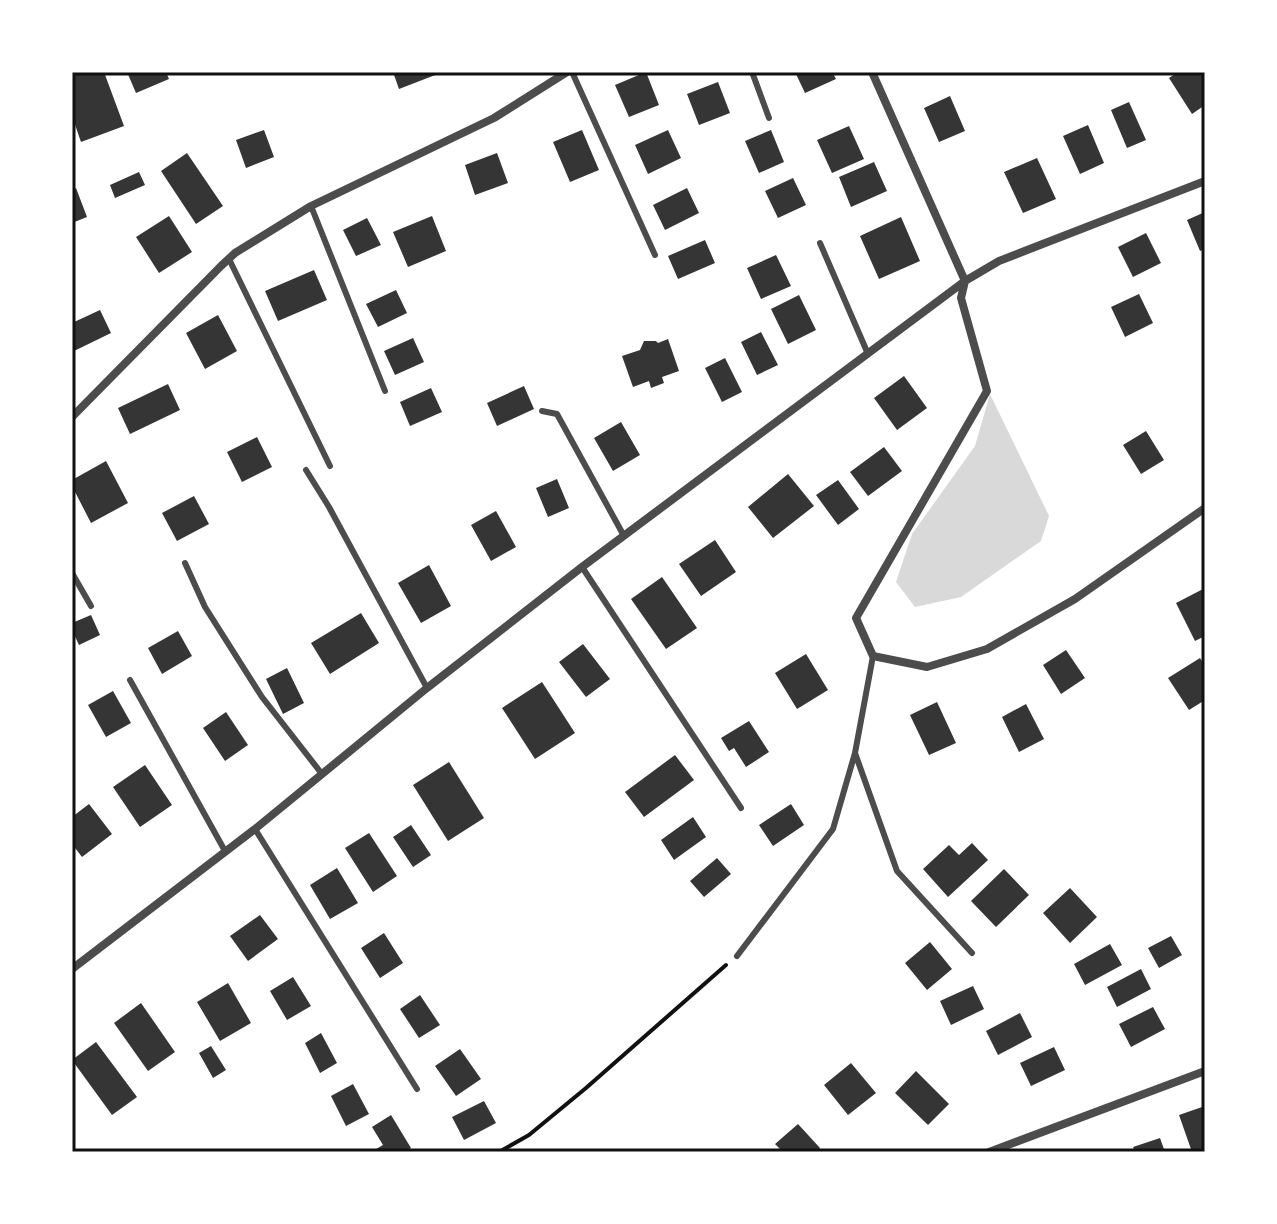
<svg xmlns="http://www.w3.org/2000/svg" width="1277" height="1224" viewBox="0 0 1277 1224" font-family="'Roboto Serif',serif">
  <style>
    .water { fill: #d9d9d9 }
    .building { fill: #353535 }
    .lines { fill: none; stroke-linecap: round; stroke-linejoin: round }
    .path { stroke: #111; stroke-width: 4 }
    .service { stroke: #4c4c4c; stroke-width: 6 }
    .minor { stroke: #4c4c4c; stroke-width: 8 }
    .neatline { fill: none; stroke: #111; stroke-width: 3 }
  </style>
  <rect width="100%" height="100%" fill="#fff"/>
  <path class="water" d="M990,394L1049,516L1041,541L961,597L915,607L896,582L912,534L975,446Z"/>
  <path class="building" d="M72,72H104L124,126L81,142L72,116Z
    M127,72H166L169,79L136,93Z
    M393,72H443L399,89Z
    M646,72L659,105L629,117L615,85Z
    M795,72H832L836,79L805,93Z
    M1178,72H1201L1205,78V105L1192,114L1169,78Z
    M718,82L730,113L699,125L687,94Z
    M950,96L965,131L939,142L924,108Z
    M1129,102L1146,140L1127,148L1111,110Z
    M1088,125L1104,163L1080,174L1063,136Z
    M849,126L864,159L832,173L817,140Z
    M264,130L274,157L246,168L236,140Z
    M582,130L599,170L570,182L553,142Z
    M668,130L681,158L648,174L635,145Z
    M771,130L784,162L759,173L745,141Z
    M187,153L223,206L196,224L161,171Z
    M497,153L508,183L475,195L465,165Z
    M1037,158L1056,199L1023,213L1004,172Z
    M874,162L887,191L851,207L839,177Z
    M139,172L145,185L115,198L110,185Z
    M793,178L806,205L778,218L765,191Z
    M76,188L87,217L72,223V190Z
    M687,188L699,213L665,230L653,205Z
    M1205,212V249L1200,251L1187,220Z
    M169,216L192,252L159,273L136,237Z
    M432,216L446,251L408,267L393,232Z
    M901,217L920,261L879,279L860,236Z
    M367,218L381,245L356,256L343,230Z
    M1146,233L1161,263L1133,277L1118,247Z
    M705,240L715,263L678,279L668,256Z
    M776,255L791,286L761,299L747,268Z
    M314,270L327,300L278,321L265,291Z
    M396,290L407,313L378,327L366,304Z
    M1139,294L1153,323L1125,337L1111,307Z
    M799,295L816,330L788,344L771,309Z
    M100,310L111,333L72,352V323Z
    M218,315L237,351L205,369L186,333Z
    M761,332L778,365L757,375L741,342Z
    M413,338L424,362L395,375L384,351Z
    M668,339L679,371L662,377L664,383L651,388L649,381L633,387L622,356L640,350L644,341H656L658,343Z
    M725,358L742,392L722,402L705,368Z
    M904,376L927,408L897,430L874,398Z
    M168,384L180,410L130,434L118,408Z
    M524,386L534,409L497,426L487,403Z
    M431,388L442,412L410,426L400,402Z
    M621,422L640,455L613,471L594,438Z
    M1146,431L1164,460L1141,474L1123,445Z
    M257,437L272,467L242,482L227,452Z
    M884,447L902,471L868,496L850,472Z
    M106,461L128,503L91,523L72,486V480Z
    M788,474L814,506L773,538L748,507Z
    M557,479L569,508L548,517L536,488Z
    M838,480L859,509L838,525L816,495Z
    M194,496L209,524L177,541L162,513Z
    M496,511L516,547L491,561L471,525Z
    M715,540L736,572L701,596L679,564Z
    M429,565L451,606L421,623L398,583Z
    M662,577L697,628L666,649L631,599Z
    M1205,588V636L1195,641L1176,603Z
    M361,613L379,643L330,674L311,643Z
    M91,615L100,635L79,645L72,630V623Z
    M178,631L192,656L162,674L148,648Z
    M583,644L610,679L586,697L559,662Z
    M1066,650L1085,678L1061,694L1043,665Z
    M806,654L828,690L797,709L775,673Z
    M1200,658L1205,666V700L1189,710L1168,678Z
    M287,668L304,703L283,714L266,679Z
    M542,682L575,733L535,759L502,708Z
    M113,691L131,723L106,737L88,705Z
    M937,702L956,743L929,755L910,715Z
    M1026,704L1044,739L1019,752L1002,717Z
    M226,712L248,745L225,761L203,728Z
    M749,721L769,752L746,767L734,748L729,751L721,738Z
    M675,755L694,780L644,817L625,792Z
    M449,762L484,818L448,841L413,785Z
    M145,765L172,805L140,827L113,787Z
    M89,804L112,834L82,857L72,844V817Z
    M791,804L804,825L773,846L759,825Z
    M693,817L706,837L674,860L661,840Z
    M411,825L431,855L413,867L393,837Z
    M369,833L397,876L373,892L345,848Z
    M972,843L988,860L948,897L923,869L949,845L959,855Z
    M717,858L731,874L704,897L690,881Z
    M337,868L358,903L330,919L310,885Z
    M1004,869L1029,895L996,927L971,901Z
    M1070,888L1097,917L1070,943L1043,913Z
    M260,915L278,939L248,961L230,936Z
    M384,933L403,963L380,978L361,948Z
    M1171,936L1182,955L1159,968L1148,948Z
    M930,942L952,969L927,990L905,963Z
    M1110,944L1122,965L1085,985L1074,964Z
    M1141,969L1151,989L1117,1007L1107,987Z
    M293,977L311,1006L287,1020L270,991Z
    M228,983L251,1023L220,1041L197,1002Z
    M973,986L984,1009L951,1025L940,1001Z
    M420,995L440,1025L419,1038L400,1009Z
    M141,1003L175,1052L148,1071L114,1023Z
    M1153,1007L1165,1029L1131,1047L1119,1024Z
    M1020,1013L1032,1037L998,1055L986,1031Z
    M321,1033L337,1063L320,1073L305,1043Z
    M96,1042L137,1097L112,1115L72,1060Z
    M211,1046L226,1070L213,1078L199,1053Z
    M1054,1047L1065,1070L1031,1086L1020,1063Z
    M460,1049L481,1079L456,1096L435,1066Z
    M851,1063L876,1093L848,1115L824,1085Z
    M916,1071L949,1104L928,1125L895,1093Z
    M353,1084L369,1114L346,1126L331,1096Z
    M484,1101L496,1123L464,1140L452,1117Z
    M1205,1106V1152H1192L1179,1115Z
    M391,1115L411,1148L405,1152H371L383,1145L372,1127Z
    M798,1124L820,1148L816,1152H783L775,1144Z
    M1160,1138L1165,1152H1135L1133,1147Z"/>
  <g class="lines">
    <path class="path" d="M499,1152L529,1135L586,1088L726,965"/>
    <path class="service" d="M572,72L655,255
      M752,72L769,118
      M311,206L385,391
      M820,243L868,354
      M229,259L330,466
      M542,411L557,414L624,536
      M306,470L329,507L427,688
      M185,563L205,607L262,697L322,774
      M582,567L741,808
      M72,573L91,606
      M130,680L225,851
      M855,753L897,871L972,953
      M255,829L417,1089
      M737,956L833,829L855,753L873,656"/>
    <path class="minor" d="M872,72L965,281L961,298L987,391L856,618L873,656L927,667L987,649L1075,599L1205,508
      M72,417L221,266L235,253L311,206L494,118L567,72
      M72,969L255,829L427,688L582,567L965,281L999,261L1205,181
      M989,1152L1205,1071"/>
  </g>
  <rect width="1277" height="1224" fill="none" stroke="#ffffff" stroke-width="148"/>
  <rect x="74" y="74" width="1129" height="1076" class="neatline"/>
</svg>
